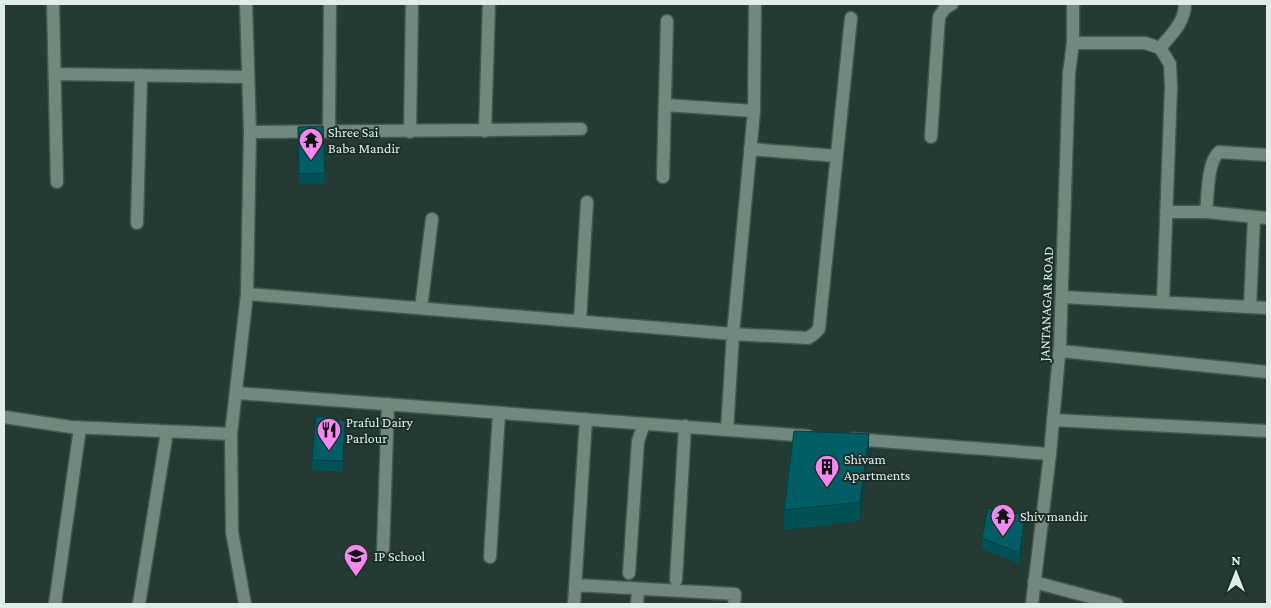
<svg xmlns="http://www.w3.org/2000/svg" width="1271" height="608" viewBox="0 0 1271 608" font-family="'Crimson Pro',serif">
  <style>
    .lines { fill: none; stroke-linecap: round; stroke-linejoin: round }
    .minor-casing { stroke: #43564f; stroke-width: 15 }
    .tertiary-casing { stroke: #43564f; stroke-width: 15 }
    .minor { stroke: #71887f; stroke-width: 12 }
    .tertiary { stroke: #71887f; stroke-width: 12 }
    .wall { fill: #005055 }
    .shaded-wall { fill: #004145 }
    .building { fill: #005d63; stroke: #004145 }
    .labels { text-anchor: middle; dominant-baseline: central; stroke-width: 4; stroke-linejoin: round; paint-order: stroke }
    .poi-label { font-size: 14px; fill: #e0ece7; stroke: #1b2f28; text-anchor: start }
    .street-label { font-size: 14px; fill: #e0ece7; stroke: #1b2f28 }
  </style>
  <rect width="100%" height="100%" fill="#253a32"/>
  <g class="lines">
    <defs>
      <path id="minor" d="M53,4L57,182
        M1073,43H1145L1160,48L1170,64L1171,87L1163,302
        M1160,48C1171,35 1185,22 1185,4
        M55,74L248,77
        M665,105L754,111
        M485,131L489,4
        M250,132L581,129
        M329,132L330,4
        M410,132L412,4
        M931,137L939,17L945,8L952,4
        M750,149L837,156
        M663,177L667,21
        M1166,212H1206L1267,218
        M1206,212C1208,196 1207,162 1219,152L1267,155
        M137,223L141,75
        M247,294L733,334L808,338L814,334L819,329L851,18
        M1062,297L1267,308
        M1250,307L1254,217
        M421,308L432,219
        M580,321L587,202
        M1060,351L1267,372
        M236,393L808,436
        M1053,420L1267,431
        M727,430L733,334L754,111L755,4
        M853,439L1050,454
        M383,551L388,404
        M490,557L499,413
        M629,573L638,441L644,424
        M676,580L685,426
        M1034,582L1117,604
        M576,585L735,594L734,604
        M55,604L80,428
        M139,604L167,432
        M574,604L586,419
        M637,604L638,590"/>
      <path id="tertiary" d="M4,417L71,427L231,434
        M245,604L232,532L231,434L247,294L250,132L246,4
        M1032,604L1050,454L1060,345L1069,73L1073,43V4"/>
    </defs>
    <use href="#minor" class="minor-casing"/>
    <use href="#tertiary" class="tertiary-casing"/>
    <use href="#minor" class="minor"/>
    <use href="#tertiary" class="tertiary"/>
  </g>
  <path class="wall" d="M298,127L325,173V184L299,185Z
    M345,432L343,472L312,470V460Z
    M869,454L860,521L784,530V510Z
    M1025,526L1020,564L982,549V538Z"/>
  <path class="shaded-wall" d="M345,421V432L343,472V461Z
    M869,434V454L860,521V502Z
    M1025,515V526L1020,564V553Z"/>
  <path class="building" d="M323,126L325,173L299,174L298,127Z
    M316,416L345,421L343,461L312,460Z
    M794,431L869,434L860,502L784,510Z
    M988,508L1025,515L1020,553L982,538Z"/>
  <defs>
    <symbol id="temple-pin" viewBox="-11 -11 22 30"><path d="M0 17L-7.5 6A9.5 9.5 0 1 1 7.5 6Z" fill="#f589ef" stroke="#1b2f28"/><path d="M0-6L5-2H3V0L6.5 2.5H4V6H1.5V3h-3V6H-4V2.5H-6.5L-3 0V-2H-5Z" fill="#111"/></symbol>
    <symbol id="restaurant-pin" viewBox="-11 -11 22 30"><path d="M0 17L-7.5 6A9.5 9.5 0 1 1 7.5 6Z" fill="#f589ef" stroke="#1b2f28"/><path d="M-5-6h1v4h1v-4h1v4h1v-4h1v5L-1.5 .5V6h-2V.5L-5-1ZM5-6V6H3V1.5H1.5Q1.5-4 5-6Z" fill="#111"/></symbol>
    <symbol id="building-pin" viewBox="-11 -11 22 30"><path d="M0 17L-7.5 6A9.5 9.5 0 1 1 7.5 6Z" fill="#f589ef" stroke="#1b2f28"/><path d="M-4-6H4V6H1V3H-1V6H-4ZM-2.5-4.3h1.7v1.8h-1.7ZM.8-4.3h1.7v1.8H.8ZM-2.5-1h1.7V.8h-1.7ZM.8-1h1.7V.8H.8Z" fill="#111"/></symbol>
    <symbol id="school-pin" viewBox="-11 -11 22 30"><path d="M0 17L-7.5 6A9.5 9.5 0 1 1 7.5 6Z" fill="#f589ef" stroke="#1b2f28"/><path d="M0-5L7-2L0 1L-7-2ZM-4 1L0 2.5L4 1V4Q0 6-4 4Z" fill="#111"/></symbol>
  </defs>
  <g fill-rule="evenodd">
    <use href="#temple-pin" x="297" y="126" width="28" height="38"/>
    <use href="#restaurant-pin" x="315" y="416" width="28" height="38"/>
    <use href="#building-pin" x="813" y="453" width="28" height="38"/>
    <use href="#temple-pin" x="989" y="502" width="28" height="38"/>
    <use href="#school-pin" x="342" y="542" width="28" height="38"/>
  </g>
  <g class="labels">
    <g class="poi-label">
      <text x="328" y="132">Shree Sai<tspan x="328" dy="16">Baba Mandir</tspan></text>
      <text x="346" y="422">Praful Dairy<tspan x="346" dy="16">Parlour</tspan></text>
      <text x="844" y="459">Shivam<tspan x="844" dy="16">Apartments</tspan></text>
      <text x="1020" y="516">Shiv mandir</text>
      <text x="374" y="556">IP School</text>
    </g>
    <g class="street-label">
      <text transform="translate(1046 304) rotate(-88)">JANTANAGAR ROAD</text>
    </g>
  </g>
  <rect width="1271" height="608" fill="none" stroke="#e0ece7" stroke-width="10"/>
  <g transform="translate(1236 573)" stroke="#1b2f28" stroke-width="4" paint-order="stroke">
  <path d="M0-4L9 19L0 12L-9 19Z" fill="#e0ece7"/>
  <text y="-8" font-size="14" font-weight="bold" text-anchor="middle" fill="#e0ece7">N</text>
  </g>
</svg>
